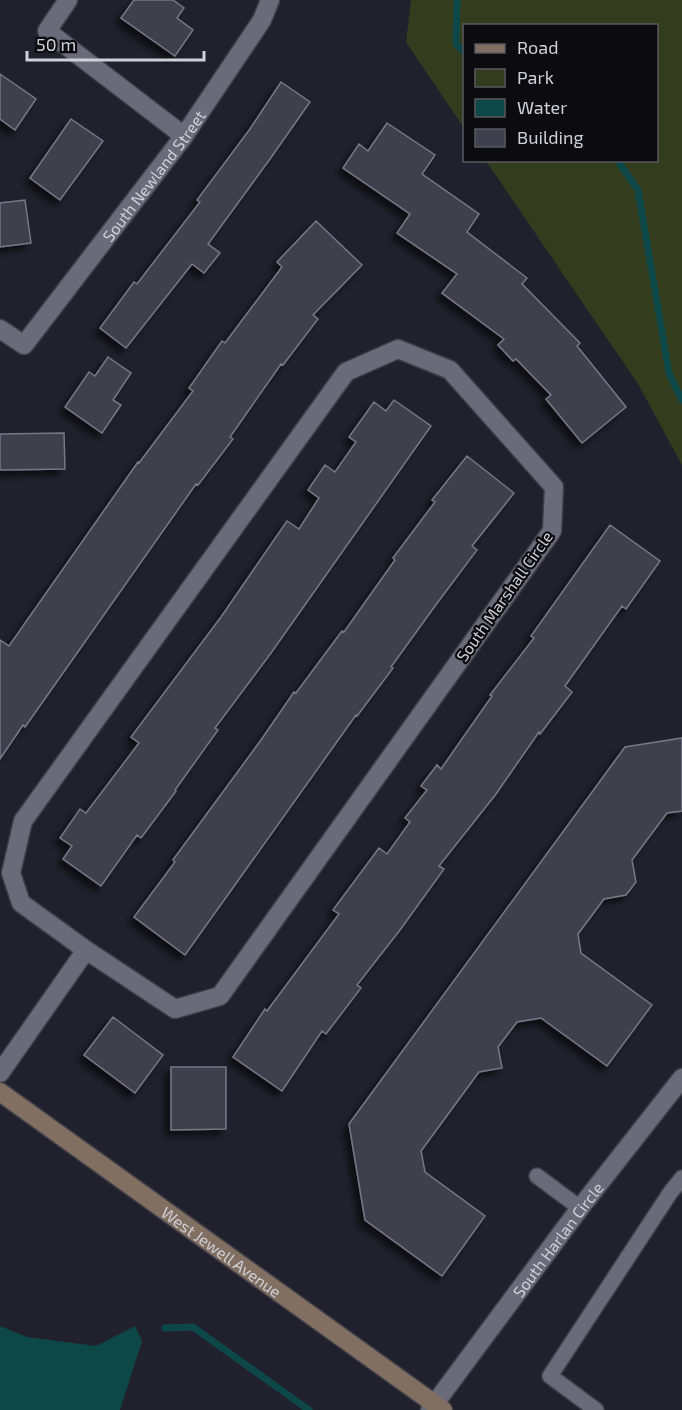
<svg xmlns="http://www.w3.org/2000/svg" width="682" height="1410" viewBox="0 0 682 1410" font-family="'Exo 2',sans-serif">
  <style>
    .green { fill: #333d1e }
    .water { fill: #0e4748 }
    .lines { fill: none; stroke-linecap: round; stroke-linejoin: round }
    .stream { stroke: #0e4748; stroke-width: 7 }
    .building { fill: #403f4d; stroke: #777786; stroke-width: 1.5; filter: url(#shadow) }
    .lane-casing { stroke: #3e3d48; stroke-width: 18 }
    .street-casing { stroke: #3e3d48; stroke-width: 21 }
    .secondary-casing { stroke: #3e3d48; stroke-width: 21 }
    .lane { stroke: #6a6a79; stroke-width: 15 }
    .street { stroke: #6a6a79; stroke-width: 18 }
    .secondary { stroke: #816f61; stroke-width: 18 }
    .labels { text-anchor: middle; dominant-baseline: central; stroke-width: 4.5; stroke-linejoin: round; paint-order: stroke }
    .street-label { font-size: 16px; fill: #d0d0d9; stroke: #0b0b10 }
  </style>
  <defs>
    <filter id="shadow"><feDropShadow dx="-5.5" dy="5.5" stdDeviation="3" flood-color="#0009"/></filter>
  </defs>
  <rect width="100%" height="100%" fill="#21212d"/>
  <path class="green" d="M411,0H682V465L638,384L486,161L656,160V26H464V128L406,42Z"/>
  <path class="water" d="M0,1326L27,1337L96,1346L135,1326L142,1341L120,1410H0Z"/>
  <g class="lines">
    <path class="stream" d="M457,0L456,44L464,52
      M617,160L638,190L669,373L682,400
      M165,1328L193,1327L309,1410"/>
  </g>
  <path class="building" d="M134,0H173L184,8L177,18L193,30L175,56L121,18Z
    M0,74L36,99L15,130L0,119Z
    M281,82L310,102L270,159L208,244L220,253L204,273L192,264L126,348L100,328L134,282L137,284L200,202L197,200L250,129Z
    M71,119L103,141L60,200L30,178Z
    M387,123L435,155L422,174L479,214L467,232L527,278L522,284L580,343L577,346L626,407L582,443L546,399L551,395L516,359L513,361L498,345L504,339L442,293L457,274L397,233L410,214L343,168L359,144L368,151Z
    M25,200L31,243L0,247V203Z
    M316,221L362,265L313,315L318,319L283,365L281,364L230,437L233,439L198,485L196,484L25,727L23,725L0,759V640L9,646L138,462L139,463L193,391L189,388L222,341L225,343L282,267L277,262Z
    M108,357L131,373L113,400L121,405L102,433L65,407L89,372L95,376Z
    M394,400L431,426L271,653L215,728L218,730L175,790L176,791L141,838L137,835L101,886L63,859L72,846L60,838L80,809L86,813L139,743L131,737L221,617L287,521L299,529L319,498L308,490L325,465L335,472L356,442L349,437L374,402L386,411Z
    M64,433L65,469L0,470V434Z
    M467,456L514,493L472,546L477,550L435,606L391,667L393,668L357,716L356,715L185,955L134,917L175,862L173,860L261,740L294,692L296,693L342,631L344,632L395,560L393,558L435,502L432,500Z
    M610,525L660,561L626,609L622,606L565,686L572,692L540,734L539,732L496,794L439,866L444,869L400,930L357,985L361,988L326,1034L322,1031L282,1091L233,1057L265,1009L267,1011L339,914L333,910L379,848L387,854L410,822L405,818L427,790L421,786L437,765L441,769L492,696L490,695L534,638L531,636Z
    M682,738V811L667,813L632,860L636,882L626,895L604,899L578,934L581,953L652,1005L607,1066L541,1018L517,1022L498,1047L502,1068L479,1072L421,1151L425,1172L485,1216L442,1276L365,1220L349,1124L625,747Z
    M113,1017L163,1055L135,1093L84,1055Z
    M171,1067H226V1129L171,1130Z"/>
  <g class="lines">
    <defs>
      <path id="lane" d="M537,1176L580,1208
        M596,1410L550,1376L670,1193L682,1178"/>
      <g id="street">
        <path d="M68,0L47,31L184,136"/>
        <path id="s1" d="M0,329L24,345L184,136L262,20L270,0"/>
        <path d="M398,349L450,370L554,487L552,531L220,996L175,1009L86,950L21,903L11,873L23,821L346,372Z"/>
        <path d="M0,1073L86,950"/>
        <path id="s2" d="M430,1410L580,1208L682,1078"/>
      </g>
      <g id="secondary">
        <path id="s3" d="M0,1092L443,1410"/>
      </g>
    </defs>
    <use href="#lane" class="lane-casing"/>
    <use href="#street" class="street-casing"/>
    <use href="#secondary" class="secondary-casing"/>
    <use href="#lane" class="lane"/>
    <use href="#street" class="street"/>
    <use href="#secondary" class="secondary"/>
  </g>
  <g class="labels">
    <g class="street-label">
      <text stroke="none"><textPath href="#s1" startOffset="242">South Newland Street</textPath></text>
      <text transform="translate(504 596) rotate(-55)">South Marshall Circle</text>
      <text stroke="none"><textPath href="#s2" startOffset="213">South Harlan Circle</textPath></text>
      <text stroke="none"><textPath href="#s3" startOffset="273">West Jewell Avenue</textPath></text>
    </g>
  </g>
  <rect x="463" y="24" width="195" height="138" fill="#0b0b10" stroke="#5a5a60" stroke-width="1.5"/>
  <rect x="475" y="44" width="30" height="9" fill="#816f61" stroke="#5a5a60" stroke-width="1.5"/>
  <text x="517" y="54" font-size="18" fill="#d0d0d9">Road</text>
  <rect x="475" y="69" width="30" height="18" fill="#333d1e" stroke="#5a5a60" stroke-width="1.5"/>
  <text x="517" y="84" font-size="18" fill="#d0d0d9">Park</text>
  <rect x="475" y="99" width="30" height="18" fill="#0e4748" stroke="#5a5a60" stroke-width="1.5"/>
  <text x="517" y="114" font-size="18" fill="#d0d0d9">Water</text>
  <rect x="475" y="129" width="30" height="18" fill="#403f4d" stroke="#5a5a60" stroke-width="1.5"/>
  <text x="517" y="144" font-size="18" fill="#d0d0d9">Building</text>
  <path d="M27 51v9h177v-9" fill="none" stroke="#d0d0d9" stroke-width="3"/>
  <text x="36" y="51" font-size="18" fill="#d0d0d9" stroke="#0b0b10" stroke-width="4.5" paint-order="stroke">50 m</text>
</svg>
